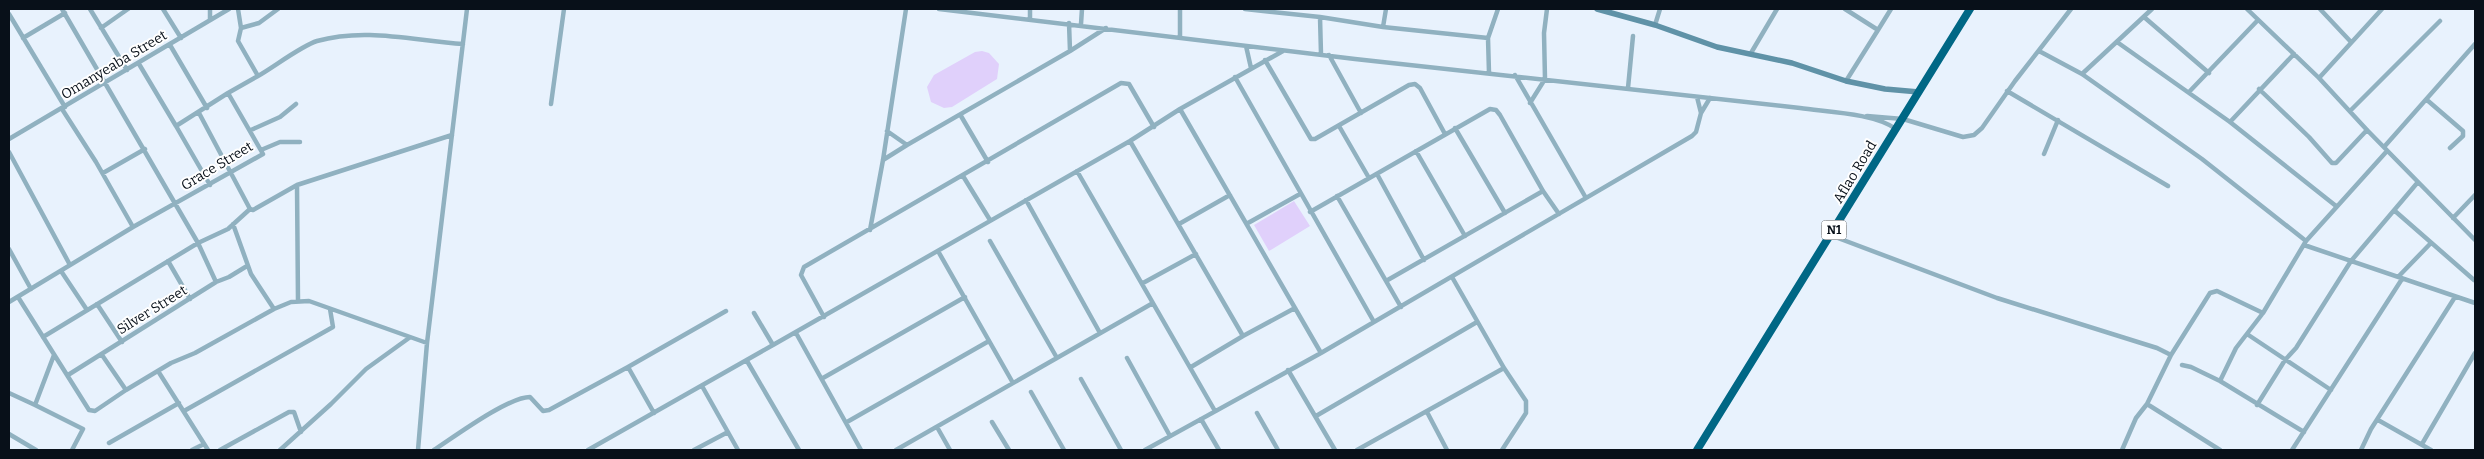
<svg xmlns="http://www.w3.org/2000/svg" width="2484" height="459" viewBox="0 0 2484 459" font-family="Bitter,serif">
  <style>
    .green { fill: #e0d0fb }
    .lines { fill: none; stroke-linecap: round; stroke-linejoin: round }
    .street { stroke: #90b1c0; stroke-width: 4.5 }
    .secondary { stroke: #5f92a7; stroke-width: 5.5 }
    .highway { stroke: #006785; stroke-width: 8 }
    .labels { text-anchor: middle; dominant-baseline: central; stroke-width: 4; stroke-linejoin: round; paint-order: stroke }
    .shield { fill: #fff; stroke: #52585e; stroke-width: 1 }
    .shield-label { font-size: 12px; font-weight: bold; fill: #081019 }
    .street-label { font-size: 14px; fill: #081019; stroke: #fff }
  </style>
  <rect width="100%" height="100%" fill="#e8f2fd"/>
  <path class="green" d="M982,51L989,53L999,64L997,79L952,107L944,108L931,102L927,87L934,75L975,52Z
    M1294,201L1310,226L1269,251L1254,225Z"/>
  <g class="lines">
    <path class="street" d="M62,9L198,243L216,282
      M90,9L127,70
      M163,9L181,38
      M939,9L1355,59L1800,108C1827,112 1874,113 1896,129
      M1030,9V19
      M1180,9V37
      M1245,9L1320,17
      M1845,9L1878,30L1846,81
      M2247,9L2319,78L2367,130L2475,240
      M2320,9L2351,42
      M9,14L65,107
      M2144,17L2209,73
      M210,20V9
      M1069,23L1070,51
      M1081,24L1082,9
      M1655,25L1660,9
      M1383,27L1386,9
      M101,28L128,9
      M241,28L259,23L278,9
      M1878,30L1891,9
      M23,38L65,13
      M2117,42L2230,122L2336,206
      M170,45L207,108
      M1246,46L1251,68
      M2039,51L2082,74L2202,159L2306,241
      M1751,53L1777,9
      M1321,54L1320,17L1383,27L1488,38
      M1329,55L1361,113
      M1265,60L1311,139H1315L1409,85L1415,84L1420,88L1445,134
      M1489,73L1488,38L1498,9
      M2082,74L2152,9
      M1515,75L1586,198
      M258,76C274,67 301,46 317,41C366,27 415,41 463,44
      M1235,77L1374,322
      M2319,78L2382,9
      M1628,88L1633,36
      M2259,89L2309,137L2332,163H2336L2367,130
      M2007,91L2168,186
      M2189,92L2258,20
      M228,93L258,76L238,41L241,28L238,9
      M1697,97L1701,113
      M2427,100L2463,131V136L2450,148
      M1530,103L1545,79L1544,33L1547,9
      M551,104L564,9
      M62,109L96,162L133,227
      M1180,109L1321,353
      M2350,111L2440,21
      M199,113L250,209L253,210L297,185L452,135
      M961,116L988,162
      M1867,116L1903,119L1963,137L1974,135L1982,128L2015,81L2071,9
      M2230,122L2294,54
      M176,126L210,185
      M1339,126L1369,178
      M1455,128L1505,213
      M251,130L280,117L296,104
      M9,139L229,9
      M1130,141L1243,336L1295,308
      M907,145L1070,51L1106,28
      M2384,147L2475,44
      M261,150L280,142H300
      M1416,151L1465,236
      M9,152L70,265
      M2044,154L2058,120
      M883,160L907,145L887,131
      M1077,171L1215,411
      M103,173L145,149
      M1377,174L1424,260
      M963,176L990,220
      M297,185L298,301
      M1337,196L1401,307
      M1026,200L1100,333
      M2395,211L2474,280
      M1310,212L1490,109L1496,110L1500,115L1543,191L1559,214
      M2453,218L2475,195
      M1248,223L1300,194
      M233,224L251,274L274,309
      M1179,224L1230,195
      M870,230L883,160L906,9
      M1830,235L1997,298L2157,348L2171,355
      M990,241L1057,358
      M2304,245L2475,303
      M9,249L31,289
      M938,251L1013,383
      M168,261L190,299
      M61,271L87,310
      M1452,277L1504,368L1526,401V413L1502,450
      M2398,277L2430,244
      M1386,281L1543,191
      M1143,283L1196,254
      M18,297L89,410L95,411L126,390
      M9,302L133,227L263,154L228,93L176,126L139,64
      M97,304L122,342
      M824,317L801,275L804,267L1121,83L1129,84L1154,127
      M796,333L861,450
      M2247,334L2331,390
      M43,337L198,243L228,229L250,209
      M773,345L1130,141L1180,109L1283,51
      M102,355L126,390L171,363L195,353L274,309L291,302L309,301L427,343
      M1127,358L1170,436
      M747,361L799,450
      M2182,365L2191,367L2220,381L2304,432
      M1191,367L1243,336
      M1288,370L1335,450
      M158,371L208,450
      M68,375L216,282L229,277L247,266
      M823,378L965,297
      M1081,379L1121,450
      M2220,381L2236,348L2263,313L2306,241L2387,151
      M702,386L738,450
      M1031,392L1064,450
      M9,393L35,405L54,355
      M35,405L83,429L72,450
      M2257,405L2285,360L2296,348L2351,261L2418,182
      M184,411L333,327L330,309
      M1427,412L1447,450
      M654,413L628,367L726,311
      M1257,413L1278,450
      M1316,416L1477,322
      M1201,419L1219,450
      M2378,420L2431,450
      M847,422L989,341
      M992,422L1009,450
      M937,427L950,450
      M9,434L36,450
      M109,443L179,403
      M2422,444L2475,353
      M192,450L204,444
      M220,450L289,412H294L301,432
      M280,450L331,404L366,369L409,338
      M418,450L427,343L467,9
      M434,450C454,437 508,397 530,397L543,411L549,410L628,367
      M588,450L773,345L754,313
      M694,450L728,432
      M896,450L1153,303
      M1145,450L1321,353L1692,136L1696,132L1701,113L1710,98
      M1357,450L1504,368
      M2122,450L2136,418L2147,404
      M2220,450L2147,404L2171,355L2210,293L2217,291L2263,313
      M2292,450L2402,279
      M2361,450L2371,429L2455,297"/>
    <path class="secondary" d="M1597,9L1655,25L1717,47L1792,63L1846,81L1885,89L1919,92"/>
    <path class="highway" d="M1697,450L1970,9"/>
  </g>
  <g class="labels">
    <rect class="shield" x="1821.5" y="220.5" width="25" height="19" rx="4"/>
    <g class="shield-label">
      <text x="1834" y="230">N1</text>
    </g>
    <g class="street-label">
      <text transform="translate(114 65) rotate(-31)">Omanyeaba Street</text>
      <text transform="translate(217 166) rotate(-31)">Grace Street</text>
      <text transform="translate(1855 172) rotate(-59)">Aflao Road</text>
      <text transform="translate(152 310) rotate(-32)">Silver Street</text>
    </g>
  </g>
  <rect width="2484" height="459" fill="none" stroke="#081019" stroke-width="20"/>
</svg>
